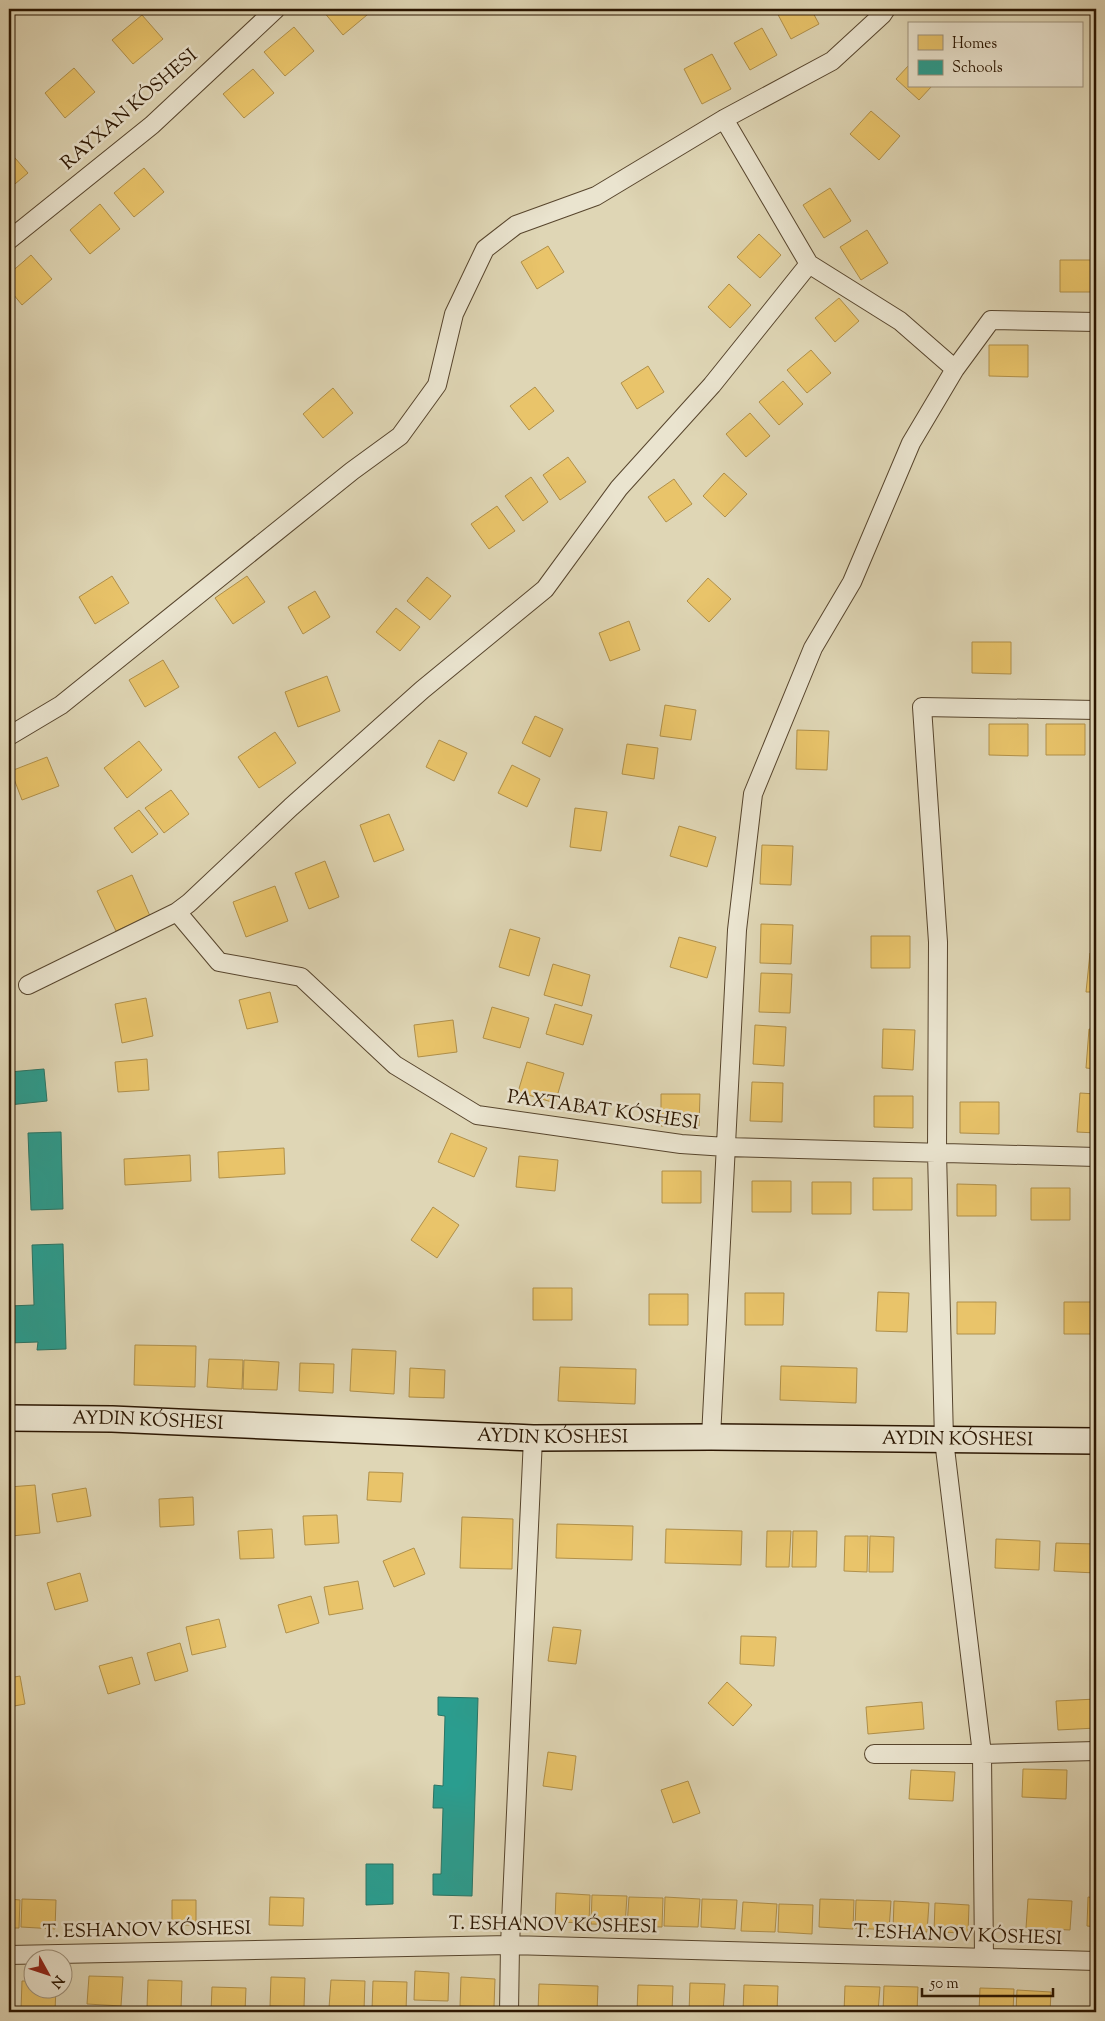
<svg xmlns="http://www.w3.org/2000/svg" width="1105" height="2021" viewBox="0 0 1105 2021" font-family="'Sorts Mill Goudy',serif">
  <style>
    .homes { fill: #e9c46a; stroke: #b0904a }
    .schools { fill: #2a9d8f; stroke: #2a7464 }
    .lines { fill: none; stroke-linecap: round; stroke-linejoin: round }
    .street-casing { stroke: #57452d; stroke-width: 20 }
    .secondary-casing { stroke: #2a1500; stroke-width: 28 }
    .street { stroke: #eae4cf; stroke-width: 18 }
    .secondary { stroke: #eae4cf; stroke-width: 25 }
    .labels { text-anchor: middle; dominant-baseline: central; stroke-width: 5; stroke-linejoin: round; paint-order: stroke }
    .street-label { font-size: 19px; fill: #2a1500; stroke: #eae4cf }
  </style>
  <rect width="100%" height="100%" fill="#dfd6b5"/>
  <filter id="stains"><feTurbulence type="fractalNoise" baseFrequency=".004" numOctaves="4"/><feColorMatrix values="0 0 0 0 .2 0 0 0 0 .09 0 0 0 0 .02 0 0 0 .5 -.17"/></filter>
  <radialGradient id="worn" r=".72"><stop offset=".6" stop-color="#630" stop-opacity="0"/><stop offset="1" stop-color="#630" stop-opacity=".3"/></radialGradient>
  <path class="homes" d="M325,9H372L373,10L343,35L323,11Z
    M775,9H811L819,24L791,39Z
    M142,15L163,39L133,64L112,40Z
    M294,27L314,51L285,76L264,52Z
    M762,28L777,55L750,70L734,43Z
    M712,54L731,89L702,104L684,69Z
    M909,65V86H932L919,100L896,79Z
    M74,68L95,92L65,118L45,93Z
    M253,69L274,93L244,118L223,94Z
    M871,111L900,136L879,160L850,134Z
    M9,151L28,173L9,189Z
    M144,168L164,192L134,217L114,193Z
    M830,188L851,221L824,238L803,205Z
    M100,204L120,229L90,254L70,230Z
    M867,230L888,263L861,280L840,247Z
    M759,234L781,255L760,278L737,257Z
    M548,246L564,272L537,289L521,262Z
    M31,255L52,279L22,305L9,289V274Z
    M1060,260H1096V292H1060Z
    M729,284L751,305L730,328L708,307Z
    M839,298L859,321L835,342L815,318Z
    M989,345H1028V377L989,376Z
    M811,350L831,373L807,393L787,370Z
    M648,366L664,392L637,409L621,383Z
    M783,381L803,404L779,425L759,402Z
    M535,387L554,411L529,430L510,406Z
    M333,388L353,413L323,438L303,414Z
    M750,413L770,436L746,457L726,434Z
    M568,457L586,482L560,500L543,475Z
    M724,473L747,494L725,517L703,496Z
    M531,477L548,502L523,521L505,496Z
    M674,479L692,504L666,522L648,497Z
    M497,506L515,531L489,549L471,524Z
    M112,576L129,603L95,624L79,597Z
    M247,576L265,602L233,624L215,598Z
    M427,577L451,596L430,620L407,601Z
    M708,578L731,599L709,622L687,601Z
    M315,591L330,617L303,634L288,607Z
    M396,608L420,627L400,651L376,632Z
    M629,621L640,650L610,661L599,633Z
    M972,642H1011V674L972,673Z
    M163,660L179,687L145,707L129,680Z
    M327,676L340,711L298,727L285,692Z
    M665,705L696,710L691,740L660,736Z
    M535,716L563,729L550,757L522,743Z
    M989,724H1028V756L989,755Z
    M1046,724H1085V755H1046Z
    M797,730L829,731L827,770L796,769Z
    M275,732L296,763L259,788L238,757Z
    M439,740L467,753L454,781L426,767Z
    M139,741L162,770L127,798L104,768Z
    M627,744L658,748L654,779L622,774Z
    M47,757L59,786L22,800L11,771Z
    M512,765L540,779L527,807L498,793Z
    M171,790L189,814L164,833L145,808Z
    M575,808L607,812L601,851L570,847Z
    M139,810L158,834L132,853L114,828Z
    M389,814L404,850L374,862L360,825Z
    M679,826L716,837L707,867L670,856Z
    M762,845L793,846L791,885L760,884Z
    M325,861L339,897L309,909L295,873Z
    M132,875L150,916L116,931L97,891Z
    M275,886L288,921L246,937L233,902Z
    M761,924L793,925L791,964L760,963Z
    M510,929L540,938L529,976L499,967Z
    M871,936H910V968H871Z
    M679,937L716,947L707,978L670,967Z
    M1090,953H1096V992H1086Z
    M553,964L590,975L582,1006L544,995Z
    M761,973L792,974L790,1013L759,1012Z
    M270,992L278,1022L247,1029L239,1000Z
    M146,998L153,1036L122,1043L115,1004Z
    M555,1004L592,1015L583,1045L546,1034Z
    M492,1007L529,1018L520,1048L483,1038Z
    M453,1020L457,1052L418,1057L414,1025Z
    M755,1025L786,1027L784,1066L753,1064Z
    M883,1029L915,1030L913,1070L882,1068Z
    M1089,1029L1096,1030V1069L1086,1068Z
    M147,1059L149,1090L118,1092L115,1062Z
    M527,1062L564,1073L555,1103L518,1092Z
    M752,1082L783,1083L782,1122L750,1121Z
    M1080,1093L1096,1094V1133L1077,1132Z
    M661,1094H700L699,1126H661Z
    M874,1096H913V1128L874,1127Z
    M960,1102H999V1134L960,1133Z
    M451,1133L487,1148L474,1177L438,1162Z
    M284,1148L285,1174L219,1178L218,1152Z
    M190,1155L191,1181L125,1185L124,1159Z
    M519,1156L558,1160L555,1191L516,1187Z
    M662,1171H701V1203H662Z
    M873,1178H912V1210H873Z
    M752,1181H791V1212H752Z
    M812,1182H851V1214H812Z
    M957,1184L996,1185V1216H957Z
    M1031,1188H1070V1220H1031Z
    M433,1207L459,1225L437,1258L411,1240Z
    M533,1288H572V1320H533Z
    M878,1292L909,1293L907,1332L876,1331Z
    M745,1293H784L783,1325H745Z
    M649,1294H688V1325H649Z
    M957,1302H996L995,1334H957Z
    M1064,1302H1096V1334H1064Z
    M135,1345L196,1346L195,1387L134,1385Z
    M352,1349L396,1351L394,1394L350,1391Z
    M209,1359L243,1360L242,1389L207,1387Z
    M244,1360L279,1362L277,1390L243,1389Z
    M300,1363L334,1364L333,1393L299,1391Z
    M781,1366L857,1368L856,1403L780,1400Z
    M560,1367L636,1369L635,1404L558,1401Z
    M410,1368L445,1370L444,1398L409,1397Z
    M369,1472L403,1473L401,1502L367,1500Z
    M35,1485L40,1533L12,1536L9,1487Z
    M86,1488L91,1516L57,1522L52,1494Z
    M193,1497L194,1525L160,1527L159,1499Z
    M337,1515L339,1543L305,1545L303,1516Z
    M462,1517L513,1519L512,1569L460,1568Z
    M557,1524L633,1526L632,1560L556,1558Z
    M272,1529L274,1558L240,1559L238,1531Z
    M666,1529L742,1531L741,1565L665,1563Z
    M767,1531H791L789,1567H766Z
    M793,1531H817L816,1567H792Z
    M845,1536H868L867,1572L844,1571Z
    M870,1536L894,1537L893,1572H869Z
    M996,1539L1040,1541L1039,1570L995,1568Z
    M1056,1543L1096,1544V1573L1054,1571Z
    M414,1548L425,1574L394,1587L383,1561Z
    M80,1573L88,1601L55,1610L47,1583Z
    M358,1581L363,1609L329,1615L324,1587Z
    M311,1596L319,1623L286,1633L278,1605Z
    M219,1619L226,1647L192,1655L186,1627Z
    M553,1627L581,1630L576,1664L548,1661Z
    M741,1636L776,1637L774,1666L740,1664Z
    M180,1643L188,1671L155,1681L147,1653Z
    M132,1657L140,1684L108,1694L99,1666Z
    M20,1676L25,1704L9,1707V1678Z
    M727,1682L752,1705L733,1726L708,1703Z
    M1096,1699V1728L1058,1730L1056,1701Z
    M922,1702L924,1729L868,1734L866,1707Z
    M548,1752L576,1756L572,1790L543,1786Z
    M1023,1769L1067,1770L1066,1799L1022,1797Z
    M911,1770L955,1772L953,1801L909,1799Z
    M688,1781L700,1813L673,1823L661,1790Z
    M556,1893L590,1895L589,1923L555,1922Z
    M592,1895L627,1896L625,1925L591,1924Z
    M270,1897L304,1898L303,1926L269,1925Z
    M629,1897L663,1898L662,1927L627,1926Z
    M665,1897L700,1899L698,1927L664,1926Z
    M1088,1897L1096,1898V1927L1087,1926Z
    M9,1899L20,1900L19,1928H9Z
    M22,1899L56,1900L55,1929L21,1927Z
    M702,1899L737,1900L735,1929L701,1927Z
    M820,1899L854,1900L853,1929L819,1927Z
    M1028,1899L1072,1901L1070,1930L1026,1928Z
    M172,1900H196V1925H172Z
    M856,1900L891,1901L889,1930L855,1928Z
    M894,1901L929,1903L927,1932L893,1930Z
    M743,1902L777,1904L775,1932L741,1931Z
    M935,1903L969,1905L968,1933L934,1932Z
    M779,1904L813,1905L812,1934L778,1932Z
    M415,1971L449,1973L448,2001L414,2000Z
    M89,1976L123,1977L121,2006L87,2004Z
    M271,1977L305,1978L304,2007L270,2006Z
    M461,1977L495,1979L494,2007L460,2006Z
    M148,1980L182,1981L181,2010L147,2008Z
    M331,1980L365,1981L364,2010L329,2008Z
    M22,1981H32V1988H56L55,2011L21,2010Z
    M373,1981L407,1982L406,2011L372,2010Z
    M690,1983L725,1984L723,2012H689Z
    M539,1984L598,1986L597,2012H538Z
    M638,1985L673,1986L672,2012H637Z
    M744,1985L778,1986L777,2012H743Z
    M845,1986L880,1987L878,2012H844Z
    M884,1986L918,1987L917,2012H883Z
    M212,1987L246,1988L245,2012H211Z
    M980,1988L1014,1989L1013,2012H979Z
    M1017,1990L1051,1992L1050,2012H1016Z"/>
  <path class="schools" d="M44,1069L47,1101L9,1105V1072Z
    M61,1132L63,1209L31,1210L28,1133Z
    M63,1244L66,1349L37,1350L38,1342L9,1343V1306L34,1305L32,1245Z
    M438,1697L478,1698L472,1896L433,1895V1874H441L443,1808H433L434,1785L443,1786L445,1716L438,1715Z
    M366,1864H393V1904L366,1905Z"/>
  <g class="lines">
    <defs>
      <path id="street" d="M724,119L809,264L900,321L955,369
        M9,240L152,125L276,9
        M9,736L61,705L352,471L400,436L437,385L454,314L485,249L516,225L596,196L724,119L832,61L882,15L886,9
        M177,912L219,962L301,977L395,1065L477,1115L681,1144L726,1147L1096,1157
        M28,985L177,912L189,903L291,807L422,690L545,589L619,488L712,385L809,264
        M711,1437L737,930L753,794L813,648L852,582L911,443L955,369L991,320L1096,322
        M874,1754H982L1096,1751
        M9,1955L510,1945L1096,1961
        M984,1958L982,1754L944,1440L937,1152L938,942L922,707L1096,710
        M509,2012L510,1945L533,1438"/>
      <g id="secondary">
        <path id="s1" d="M9,1418L112,1419L533,1438L711,1437L1096,1441"/>
      </g>
    </defs>
    <use href="#street" class="street-casing"/>
    <use href="#secondary" class="secondary-casing"/>
    <use href="#street" class="street"/>
    <use href="#secondary" class="secondary"/>
  </g>
  <g class="labels">
    <g class="street-label">
      <text transform="translate(130 110) rotate(-41)">RAYXAN KÓSHESI</text>
      <text transform="translate(603 1111) rotate(8)">PAXTABAT KÓSHESI</text>
      <text stroke="none"><textPath href="#s1" startOffset="139">AYDIN KÓSHESI</textPath></text>
      <text stroke="none"><textPath href="#s1" startOffset="544">AYDIN KÓSHESI</textPath></text>
      <text stroke="none"><textPath href="#s1" startOffset="949">AYDIN KÓSHESI</textPath></text>
      <text transform="translate(553 1926) rotate(1)">T. ESHANOV KÓSHESI</text>
      <text transform="translate(147 1931) rotate(-1)">T. ESHANOV KÓSHESI</text>
      <text transform="translate(958 1936) rotate(2)">T. ESHANOV KÓSHESI</text>
    </g>
  </g>
  <rect width="1105" height="2021" fill="none" stroke="#dfd6b5" stroke-width="30"/>
  <rect x="10" y="10" width="1085" height="2001" fill="none" stroke="#2a1500" stroke-width="2.5"/>
  <rect x="15" y="15" width="1075" height="1991" fill="none" stroke="#2a1500"/>
  <rect x="908" y="22" width="175" height="65" fill="#eae4cf" stroke="#9d917c"/>
  <rect x="918" y="35" width="25" height="15" fill="#e9c46a" stroke="#9d917c"/>
  <text x="952" y="48" font-size="15" fill="#2a1500">Homes</text>
  <rect x="918" y="60" width="25" height="15" fill="#2a9d8f" stroke="#9d917c"/>
  <text x="952" y="72" font-size="15" fill="#2a1500">Schools</text>
  <g transform="translate(48 1974) rotate(130)"><circle r="24" fill="#eae4cf" stroke="#9d917c"/>
  <path d="M0-4L9 19L0 12L-9 19Z" fill="#8f2418"/>
  <text y="-8" font-size="14" font-weight="bold" text-anchor="middle" fill="#2a1500">N</text>
  </g>
  <path d="M922 1988v8h131v-8" fill="none" stroke="#2a1500" stroke-width="2.5"/>
  <text x="930" y="1988" font-size="15" fill="#2a1500" stroke="#eae4cf" stroke-width="4" paint-order="stroke">50 m</text>
  <rect width="100%" height="100%" filter="url(#stains)"/>
  <rect width="100%" height="100%" fill="url(#worn)"/>
</svg>
